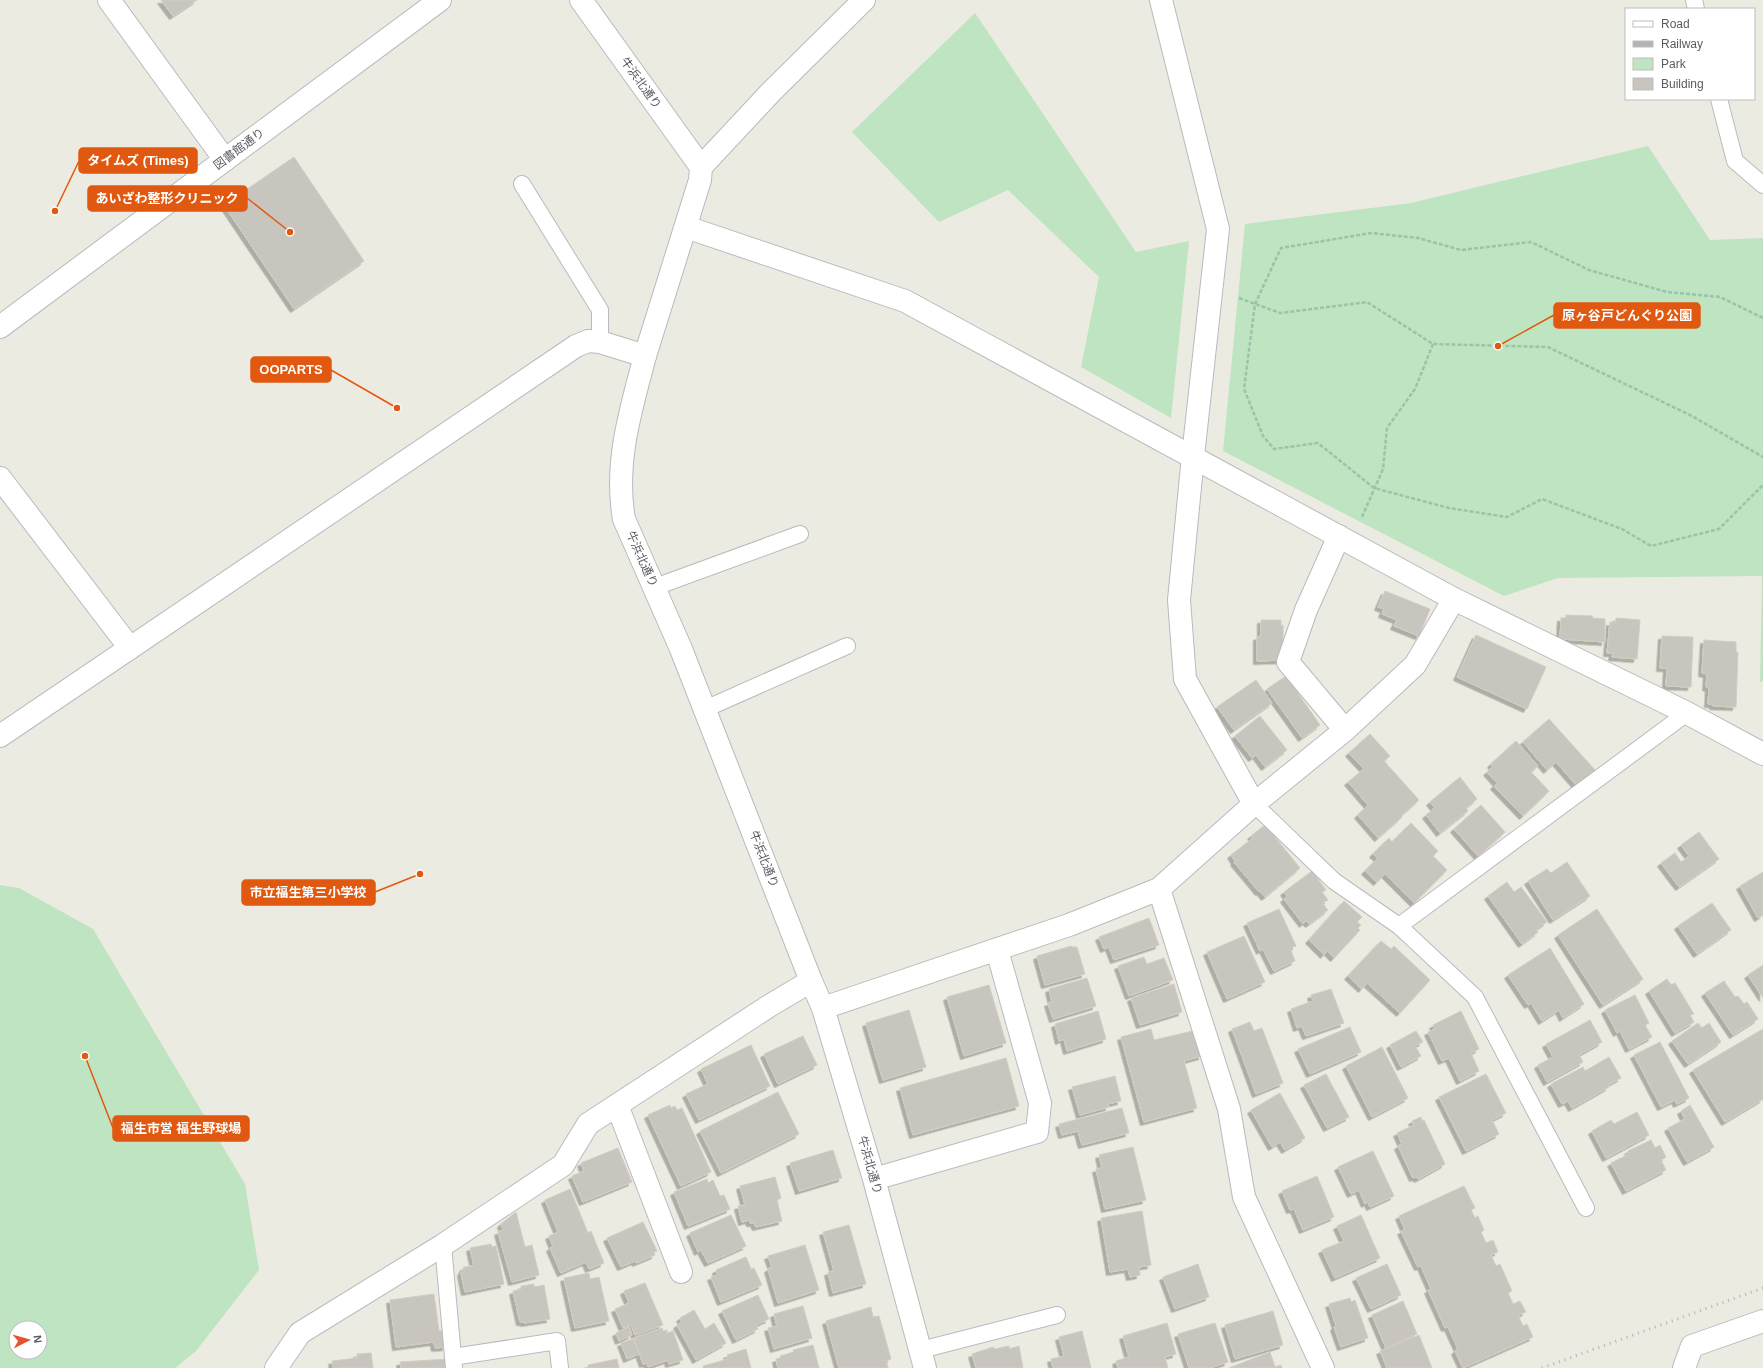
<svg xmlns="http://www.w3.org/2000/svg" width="1763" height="1368" viewBox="0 0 1763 1368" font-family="Helvetica,'Noto Sans JP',sans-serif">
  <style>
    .green { fill: #bee4c2; fill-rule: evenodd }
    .building { fill: #c8c5bf; stroke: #d1cdc0; filter: url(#shadow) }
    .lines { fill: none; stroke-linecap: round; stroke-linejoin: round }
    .service-casing { stroke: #b9bac0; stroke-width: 18 }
    .minor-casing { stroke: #b9bac0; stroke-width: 24 }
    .tertiary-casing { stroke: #b9bac0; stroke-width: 24 }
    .path { stroke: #98c4a9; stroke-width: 2.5; stroke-dasharray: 4 2; stroke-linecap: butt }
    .service { stroke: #fff; stroke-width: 16 }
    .minor { stroke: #fff; stroke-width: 22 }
    .tertiary { stroke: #fff; stroke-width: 22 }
    .rail { stroke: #b2b3b3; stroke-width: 3; stroke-dasharray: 1 5; stroke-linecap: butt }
    .labels { text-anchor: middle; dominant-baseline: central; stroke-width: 3.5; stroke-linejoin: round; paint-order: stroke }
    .street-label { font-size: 12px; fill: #5a5c62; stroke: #fff }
    .leader { fill: none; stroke: #e15910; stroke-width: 1.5 }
    .callout-dot { fill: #e15910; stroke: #fff; stroke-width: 1.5 }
    .callout { fill: #e15910; stroke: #e15910; stroke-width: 1.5 }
    .callout-label { font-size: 13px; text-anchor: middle; font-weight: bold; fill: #fff }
  </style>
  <defs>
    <filter id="shadow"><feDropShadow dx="-3.5" dy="3.5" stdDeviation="0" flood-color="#0004"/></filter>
  </defs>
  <rect width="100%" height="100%" fill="#ecebe1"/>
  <path class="green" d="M975,13L1136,252L1189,241L1171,418L1081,367L1099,277L1008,190L939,222L852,132Z
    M1648,146L1710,240L1763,238V681L1760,682L1762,576L1558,578L1504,596L1223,451L1245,224L1411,203Z
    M0,885L19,888L93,929L245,1184L259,1270L196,1351L175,1368H0ZM16,1328H40V1352H16Z"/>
  <path class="building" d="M161,0H197L173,16Z
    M294,157L364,261L294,309L224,205Z
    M1385,591L1430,609L1419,636L1394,626L1397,620L1382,614L1384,609L1378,607Z
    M1566,615L1593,616L1592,618L1605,619V642L1560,639L1561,618H1566Z
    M1616,618L1640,620L1637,659L1612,657L1613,653H1607L1610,622L1616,623Z
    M1261,620H1281V626L1283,625V660L1257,661V637L1261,636Z
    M1476,635L1546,667L1527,709L1457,677Z
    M1662,636L1693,637L1691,687L1666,686L1667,668H1660Z
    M1704,640L1736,642V652H1738L1736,707L1713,706V704H1708L1709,688L1706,687L1707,674L1702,673Z
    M1286,676L1320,725L1302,738L1267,689Z
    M1256,680L1272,703L1234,730L1217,707Z
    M1260,716L1287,750L1265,767L1256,755L1252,758L1235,736Z
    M1549,719L1595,770L1577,786L1556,762L1547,770L1523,742Z
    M1370,734L1390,756L1384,761L1419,800L1401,816L1402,817L1378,838L1358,815L1368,805L1348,782L1364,769L1349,753Z
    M1516,741L1538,766L1531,772L1549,791L1523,816L1494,786L1497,783L1487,772L1493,767L1491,764Z
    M1460,777L1477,799L1466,808L1468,811L1440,833L1426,815L1435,808L1430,802Z
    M1481,805L1505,832L1478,856L1454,829Z
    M1411,823L1438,851L1433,856L1447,870L1414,903L1385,874L1377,882L1365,871L1378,858L1373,854L1389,838L1392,842Z
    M1265,825L1300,868L1265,897L1260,891L1259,892L1234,862L1235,861L1231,855L1253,838L1251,836Z
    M1699,832L1719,859L1679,887L1661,863L1675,853L1681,862L1689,856L1681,845Z
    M1567,862L1590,896L1553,920L1528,881L1547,869L1551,873Z
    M1312,871L1326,890L1322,892L1328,900L1322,903L1328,910L1309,924L1306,921L1303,924L1284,899L1287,896L1284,892Z
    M1763,872V915L1758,918L1740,886Z
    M1507,882L1514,892L1521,887L1547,922L1536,929L1538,932L1522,944L1488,896Z
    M1344,901L1362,917L1357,922L1361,925L1358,928L1360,930L1334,958L1327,951L1324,955L1309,940Z
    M1712,903L1731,930L1697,954L1678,926Z
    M1279,909L1296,946L1290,948L1295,961L1274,971L1263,949L1260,951L1247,923Z
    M1597,909L1643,979L1603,1005L1558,935Z
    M1149,918L1159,945L1114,960L1109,947L1104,949L1099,937Z
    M1244,936L1265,982L1227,999L1207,952Z
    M1381,941L1391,949L1394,946L1430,980L1400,1013L1367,983L1362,989L1348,976Z
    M1071,946L1072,947H1077L1085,974L1045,985L1037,956Z
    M1550,948L1584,1004L1563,1018L1559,1010L1542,1021L1531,1003L1528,1005L1508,975Z
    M1144,957L1147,964L1164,958L1173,980L1129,996L1118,966Z
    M1763,965V998L1748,975Z
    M1087,978L1096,1006L1053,1019L1048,1003L1052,1002L1049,989Z
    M1667,979L1671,985L1675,983L1694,1014L1690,1015L1694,1022L1675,1033L1649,991Z
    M1724,981L1735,997L1738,996L1744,1004L1747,1002L1758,1019L1733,1035L1705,993Z
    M1174,984L1182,1012L1140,1025L1131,998Z
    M989,985L1006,1043L964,1056L947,997Z
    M1331,989L1344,1023L1306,1036L1302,1026L1297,1028L1291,1009L1313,1001L1311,995Z
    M1635,995L1649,1023L1645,1025L1652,1037L1629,1049L1620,1031L1617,1033L1605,1010Z
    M909,1010L926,1067L883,1080L866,1023Z
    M1098,1011L1106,1039L1067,1051L1064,1039L1059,1041L1055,1024Z
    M1461,1011L1479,1049L1471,1053L1479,1071L1460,1081L1449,1058L1442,1061L1428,1032L1435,1029L1433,1025Z
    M1590,1020L1602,1042L1579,1055L1583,1062L1547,1082L1538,1065L1553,1057L1546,1044Z
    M1250,1022L1254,1031L1262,1028L1283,1083L1256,1094L1232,1029Z
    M1698,1023L1702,1028L1709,1023L1721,1042L1688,1064L1672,1041Z
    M1350,1027L1361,1052L1310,1074L1298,1049Z
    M1151,1029L1154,1040L1193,1031L1194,1037L1197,1036L1202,1056L1184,1061L1197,1108L1144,1122L1121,1037Z
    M1763,1029V1099L1725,1122L1693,1070Z
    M1416,1031L1423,1042L1415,1046L1421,1056L1401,1067L1390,1045Z
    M803,1036L817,1065L778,1084L764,1054Z
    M1660,1042L1689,1098L1677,1104L1675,1100L1661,1107L1634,1055Z
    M751,1045L770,1086L699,1120L686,1094L708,1084L701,1069Z
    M1382,1047L1408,1098L1372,1117L1346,1066Z
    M1609,1057L1621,1078L1608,1085L1609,1087L1572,1108L1568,1101L1562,1104L1551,1084L1583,1067L1585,1071Z
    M1006,1058L1019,1106L913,1135L900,1088Z
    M1326,1074L1349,1117L1327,1128L1304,1085Z
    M1486,1074L1506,1113L1492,1120L1499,1134L1466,1151L1439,1097Z
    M1115,1076L1121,1101L1108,1104L1109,1107L1080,1115L1072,1087Z
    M778,1092L799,1134L721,1173L700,1131Z
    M1280,1093L1305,1138L1285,1150L1280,1142L1272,1147L1251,1110Z
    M670,1105L671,1108L675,1106L677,1110L682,1108L711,1172L681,1186L648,1115Z
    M1690,1105L1714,1147L1687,1162L1668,1128L1685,1119L1681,1111Z
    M1122,1108L1129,1133L1082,1145L1078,1131L1062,1135L1059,1124Z
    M1637,1112L1649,1135L1606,1158L1592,1131L1611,1120L1614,1124Z
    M1421,1117L1422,1121L1424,1120L1445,1164L1418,1179L1416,1177L1413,1178L1398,1146L1402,1144L1397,1133L1414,1125L1412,1121Z
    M1651,1140L1655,1148L1660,1145L1666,1157L1661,1160L1666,1170L1626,1191L1611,1163L1629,1154L1628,1151Z
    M1133,1147L1146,1200L1105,1209L1096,1169L1102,1168L1099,1155Z
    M618,1148L632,1182L583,1202L572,1176L584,1171L581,1163Z
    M833,1150L842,1178L799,1191L790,1163Z
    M1373,1151L1394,1196L1370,1207L1368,1202L1365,1204L1359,1190L1351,1194L1338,1167Z
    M1317,1176L1334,1217L1303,1230L1294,1209L1290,1210L1282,1191Z
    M775,1177L781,1198L777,1200L782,1221L756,1227L754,1223H750L749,1220L742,1222L738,1206L745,1205L740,1186Z
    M707,1179L708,1183L713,1180L720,1196L724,1195L730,1209L688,1226L674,1192Z
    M1464,1186L1475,1208L1471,1210L1475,1218L1478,1216L1484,1230L1481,1232L1486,1243L1493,1240L1498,1252L1491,1255L1496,1266L1500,1264L1512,1291L1508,1293L1513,1304L1520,1301L1526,1312L1518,1315L1523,1326L1527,1324L1533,1337L1463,1368L1455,1351L1458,1349L1448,1327L1445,1328L1428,1290L1431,1289L1421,1266L1418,1267L1401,1231L1405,1230L1399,1216Z
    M570,1189L588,1233L591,1231L604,1263L589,1269L586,1262L561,1273L550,1248L553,1246L549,1236L558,1232L545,1200Z
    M1142,1211L1151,1265L1139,1267L1140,1275L1130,1277L1128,1269L1110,1272L1101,1218Z
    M516,1212L525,1247L532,1245L539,1275L512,1282L498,1232L503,1230L501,1224Z
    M731,1215L746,1246L708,1263L701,1250L698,1252L690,1233Z
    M1361,1215L1380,1258L1335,1278L1322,1250L1344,1241L1337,1226Z
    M643,1222L657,1251L654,1252L655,1255L636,1263L635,1261L621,1267L607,1238Z
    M849,1225L866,1284L833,1293L828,1272L834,1271L823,1232Z
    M491,1244L492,1247L496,1246L504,1284L465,1292L461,1273L464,1267L474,1266L470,1248Z
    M805,1245L819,1290L778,1303L768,1269L772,1267L768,1256Z
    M746,1257L751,1269L754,1268L762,1285L721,1302L711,1277L717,1275L716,1270Z
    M1198,1264L1209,1297L1175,1309L1163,1277Z
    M1387,1264L1401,1295L1371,1309L1356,1278Z
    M589,1273L590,1279L599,1277L609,1321L575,1328L564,1278Z
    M645,1283L663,1325L635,1335L631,1325L623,1328L615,1309L629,1303L624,1291Z
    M534,1284V1287L544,1285L550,1319L524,1323V1322H520L513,1291L521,1289V1286Z
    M434,1294L439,1331L444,1330L446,1347L435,1348L434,1342L396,1347L390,1300Z
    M758,1295L769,1319L756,1325L758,1329L736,1340L722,1311Z
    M1350,1298L1351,1302L1355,1300L1368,1338L1341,1347L1334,1327L1336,1326L1329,1304Z
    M1403,1301L1417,1334L1386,1348L1372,1315Z
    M803,1306L812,1338L774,1349L768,1328L777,1326L774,1314Z
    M871,1307L873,1317L879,1316L891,1359L886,1361L888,1368H839L826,1321Z
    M694,1310L705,1329L714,1323L726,1343L696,1360L677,1325L682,1322L680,1318Z
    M1273,1311L1283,1345L1235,1359L1225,1325Z
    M1167,1323L1176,1354L1165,1357L1168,1368H1118L1116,1361L1129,1357L1123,1336Z
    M1215,1323L1228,1362L1210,1368H1189L1178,1334Z
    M629,1327L632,1335L619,1341L616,1333Z
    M662,1328L663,1331L667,1330V1333L673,1331L683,1360L669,1364L668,1360L648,1367L647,1363L643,1364L634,1338Z
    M1082,1331L1091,1368H1053L1051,1359L1064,1356L1059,1337Z
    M1419,1335L1432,1368H1387L1380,1351Z
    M633,1339L639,1354L627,1359L621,1343Z
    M813,1345L819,1368H778L776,1359L781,1358L780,1356L794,1352L793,1350Z
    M1009,1346V1349L1019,1346L1023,1368H976L972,1354L993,1347L995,1349Z
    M746,1349L751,1368H704L703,1366L728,1359L727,1355Z
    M1270,1352L1275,1367L1281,1365L1282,1368H1229Z
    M371,1353L373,1368H333L332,1361L358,1358L357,1354Z
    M447,1359L448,1368H401L400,1362Z
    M617,1359L619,1368H588V1365Z"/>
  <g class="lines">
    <defs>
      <path id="service" d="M1694,0L1696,9
        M1719,99L1735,161L1763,185
        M522,184L600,310V342
        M655,587L800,534
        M705,709L847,646
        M1254,804L1334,881L1399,926L1475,997L1586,1208
        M1399,926L1687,713
        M443,1245L454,1368
        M921,1350L1057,1315
        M453,1357L557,1341L560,1368"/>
      <path id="minor" d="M109,0L225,160
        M1161,0L1218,229L1193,456L1179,600L1185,679L1254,804
        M701,167L771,92L864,0
        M686,227L905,301L1454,599L1687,713L1763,754
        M0,327L440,0
        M645,356C631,409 614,463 624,519L681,649L811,981L823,1008L874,1179L925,1368
        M0,478L130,648
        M1339,536L1306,610L1288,662L1345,730
        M1159,889L1229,1109L1244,1197L1323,1368
        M823,1008L1069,925L1159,889L1254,804L1345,730L1415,665L1454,599
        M617,1105L681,1272
        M874,1179L1037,1132L1040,1103L997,950
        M276,1368L300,1333L443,1245L563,1165L588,1124L769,1006L811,981
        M1684,1368L1692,1346L1763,1321"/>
      <path id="tertiary" d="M0,736L576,346L588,341L600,342L645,356L700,180L701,167L581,0"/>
    </defs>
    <use href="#service" class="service-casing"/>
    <use href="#minor" class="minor-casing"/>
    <use href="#tertiary" class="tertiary-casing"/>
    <path class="path" d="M1239,298L1280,313L1367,302L1433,344L1548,347L1692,416L1763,457
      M1763,318L1720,297L1667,292L1589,270L1531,242L1461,250L1418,238L1371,233L1281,248L1255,304L1244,389L1263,436L1274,449L1318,443L1374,488L1449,508L1507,517L1542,499L1622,529L1651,546L1719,529L1763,485
      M1362,517L1383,469L1387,428L1415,389L1433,344"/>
    <use href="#service" class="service"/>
    <use href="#minor" class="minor"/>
    <use href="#tertiary" class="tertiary"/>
    <path class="rail" d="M1542,1368L1763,1288"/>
  </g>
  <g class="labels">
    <g class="street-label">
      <text transform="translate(641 83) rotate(54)">牛浜北通り</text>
      <text transform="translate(239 149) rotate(-37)">図書館通り</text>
      <text transform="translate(642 559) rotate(66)">牛浜北通り</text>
      <text transform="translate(764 859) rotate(69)">牛浜北通り</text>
      <text transform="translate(870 1165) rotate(74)">牛浜北通り</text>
    </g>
  </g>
  <path class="leader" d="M55 211L79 161M290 232L247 198M1498 346L1554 315M397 408L331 370M420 874L375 892M85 1056L113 1128"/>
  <g class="callout-dot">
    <circle cx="55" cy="211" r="4"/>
    <circle cx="290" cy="232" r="4"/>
    <circle cx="1498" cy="346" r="4"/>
    <circle cx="397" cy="408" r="4"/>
    <circle cx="420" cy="874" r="4"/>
    <circle cx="85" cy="1056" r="4"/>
  </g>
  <g class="callout">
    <rect x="79" y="148" width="118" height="25" rx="4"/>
    <rect x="88" y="186" width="159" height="25" rx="4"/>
    <rect x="1554" y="303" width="146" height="25" rx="4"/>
    <rect x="251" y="357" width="80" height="25" rx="4"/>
    <rect x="242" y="880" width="133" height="25" rx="4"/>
    <rect x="113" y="1116" width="136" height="25" rx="4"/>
  </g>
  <g class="callout-label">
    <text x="138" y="165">タイムズ (Times)</text>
    <text x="167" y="203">あいざわ整形クリニック</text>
    <text x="1627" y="320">原ヶ谷戸どんぐり公園</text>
    <text x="291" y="374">OOPARTS</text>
    <text x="308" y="897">市立福生第三小学校</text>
    <text x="181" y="1133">福生市営 福生野球場</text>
  </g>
  <rect x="1625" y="8" width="130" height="92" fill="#ffffff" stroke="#bdbec0"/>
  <rect x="1633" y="21" width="20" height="6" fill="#ffffff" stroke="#bdbec0"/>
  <text x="1661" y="28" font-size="12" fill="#5a5c62">Road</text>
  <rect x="1633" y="41" width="20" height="6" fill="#b2b3b3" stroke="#bdbec0"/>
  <text x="1661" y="48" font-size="12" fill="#5a5c62">Railway</text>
  <rect x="1633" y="58" width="20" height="12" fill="#bee4c2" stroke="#bdbec0"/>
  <text x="1661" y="68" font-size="12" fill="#5a5c62">Park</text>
  <rect x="1633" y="78" width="20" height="12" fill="#c8c5bf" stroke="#bdbec0"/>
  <text x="1661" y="88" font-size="12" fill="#5a5c62">Building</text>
  <g transform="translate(28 1340) rotate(84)"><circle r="19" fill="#ffffff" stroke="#bdbec0"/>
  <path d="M0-3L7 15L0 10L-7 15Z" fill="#e45330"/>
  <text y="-6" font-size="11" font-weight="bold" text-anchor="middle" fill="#5a5c62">N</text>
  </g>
</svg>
